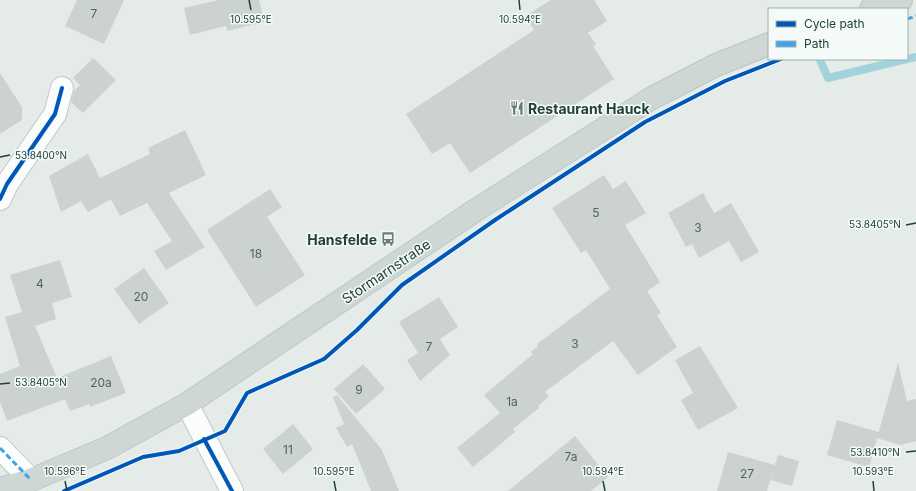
<svg xmlns="http://www.w3.org/2000/svg" width="916" height="491" viewBox="0 0 916 491" font-family="Inter,sans-serif">
  <style>
    .lines { fill: none; stroke-linecap: round; stroke-linejoin: round }
    .stream { stroke: #a2d2dc; stroke-width: 8 }
    .building { fill: #ccd2d0 }
    .minor-casing { stroke: #c2c8c5; stroke-width: 24 }
    .major-casing { stroke: #bcc7c4; stroke-width: 24 }
    .minor { stroke: #fbfcfc; stroke-width: 22 }
    .major { stroke: #ced7d4; stroke-width: 22 }
    .quiet { stroke: #3ea4ec; stroke-width: 3; stroke-dasharray: 6 3; stroke-linecap: butt }
    .cycleway-casing { stroke: #f3faf7; stroke-width: 6 }
    .cycleway { stroke: #0057b8; stroke-width: 4 }
    .ticks { fill: none; stroke: #214039; stroke-width: 1.5 }
    .labels { text-anchor: middle; dominant-baseline: central; stroke-width: 3; stroke-linejoin: round; paint-order: stroke }
    .number-label { font-size: 12px; fill: #4c6560 }
    .poi-label { font-size: 14px; font-weight: bold; fill: #214039; stroke: #f3faf7; text-anchor: start }
    .street-label { font-size: 14px; fill: #214039; stroke: #f3faf7 }
    .ticks-label { font-size: 10px; text-anchor: middle; fill: #214039; stroke: #f3faf7; stroke-width: 3; stroke-linejoin: round; paint-order: stroke }
  </style>
  <rect width="100%" height="100%" fill="#e5ebe8"/>
  <g class="lines">
    <path class="stream" d="M820,60L828,78L916,57"/>
  </g>
  <path class="building" d="M77,0H124L104,44L65,26Z
    M219,0H259L264,22L227,31L226,26L190,35L184,8Z
    M551,0H594L607,21L588,33L596,44L593,46L614,79L470,173L450,143L432,154L406,114L534,30L525,16Z
    M93,58L116,80L83,113L71,102L74,91L80,85L73,78Z
    M0,73L22,107V120L0,134Z
    M185,130L206,175L169,193L205,247L166,270L154,251L172,241L147,203L120,216L111,199L88,212L81,201L61,212L49,176L88,154L100,178L150,154L148,148Z
    M604,175L613,189L626,181L646,213L625,225L660,282L647,291L661,313L657,315L677,347L638,375L613,341L545,392L549,396L538,406L539,408L513,429L515,432L473,467L457,448L500,413L484,395L533,354L531,352L538,346L537,344L610,289L586,250L581,253L552,208Z
    M270,189L282,207L267,217L305,275L256,307L207,230Z
    M703,193L714,213L731,203L759,252L741,262L729,241L699,258L692,244L686,247L668,213Z
    M60,260L72,297L52,303L56,319L35,326L57,378L111,356L126,393L90,407L89,404L70,411L65,399L7,421L0,402V374L20,366L5,317L22,312L10,275Z
    M144,268L169,303L139,324L114,289Z
    M439,297L458,327L440,339L450,355L420,381L407,360L418,353L399,322Z
    M700,346L738,408L698,430L681,400L693,393L675,360Z
    M898,363L907,401L916,399V441L900,445L877,438Z
    M363,364L385,389L356,414L334,389Z
    M337,395L382,450L399,491H371L352,444L347,447L336,428L344,424L333,397Z
    M837,420L879,432L869,467L827,455Z
    M293,424L313,449L283,474L263,449Z
    M575,436L608,477L591,491H508Z
    M728,452L775,465L778,455L799,461L792,486L771,480L774,468L767,491H717Z"/>
  <g class="lines">
    <defs>
      <path id="minor" d="M0,199L7,184L55,114L62,88
        M187,404L232,491
        M0,448L31,480"/>
      <path id="major" d="M871,9L901,0
        M0,489L31,480L107,448L187,404L476,210L652,98L716,65L769,44"/>
    </defs>
    <use href="#minor" class="minor-casing"/>
    <use href="#major" class="major-casing"/>
    <use href="#minor" class="minor"/>
    <use href="#major" class="major"/>
    <path class="quiet" d="M907,19L916,16
      M0,448L31,480"/>
    <defs>
      <path id="cycleway" d="M0,199L7,184L55,114L62,88
        M204,439L232,491
        M64,491L143,457L179,451L225,431L247,393L324,359L357,330L402,285L495,220L645,122L725,81L781,59"/>
    </defs>
    <use href="#cycleway" class="cycleway-casing"/>
    <use href="#cycleway" class="cycleway"/>
  </g>
  <path class="ticks" d="M249,0L251,10M519,0L520,10M0,157L10,155M906,225L916,223M0,384L10,383M906,452L916,451M65,481L67,491M334,481L336,491M603,481L605,491M873,481L874,491"/>
  <defs>
    <symbol id="restaurant-bare" viewBox="-9 -9 18 18"><path d="M-5-6h1v4h1v-4h1v4h1v-4h1v5L-1.5 .5V6h-2V.5L-5-1ZM5-6V6H3V1.5H1.5Q1.5-4 5-6Z" fill="#667c76" stroke="#f3faf7" stroke-width="2.5" paint-order="stroke"/></symbol>
    <symbol id="bus-bare" viewBox="-9 -9 18 18"><path d="M-5-6H5V4H4V6H2V4H-2V6H-4V4H-5ZM-3.5-4V0h7V-4ZM-3.5 1.2v1.5H-2V1.2ZM2 1.2v1.5H3.5V1.2Z" fill="#667c76" stroke="#f3faf7" stroke-width="2.5" paint-order="stroke"/></symbol>
  </defs>
  <g fill-rule="evenodd">
    <use href="#restaurant-bare" x="507" y="98" width="20" height="20"/>
    <use href="#bus-bare" x="378" y="229" width="20" height="20"/>
  </g>
  <g class="labels">
    <g class="number-label">
      <text x="94" y="13">7</text>
      <text x="596" y="212">5</text>
      <text x="698" y="227">3</text>
      <text x="256" y="253">18</text>
      <text x="40" y="283">4</text>
      <text x="141" y="296">20</text>
      <text x="575" y="343">3</text>
      <text x="429" y="346">7</text>
      <text x="101" y="382">20a</text>
      <text x="359" y="389">9</text>
      <text x="512" y="401">1a</text>
      <text x="288" y="449">11</text>
      <text x="571" y="456">7a</text>
      <text x="747" y="473">27</text>
    </g>
    <g class="poi-label">
      <text x="528" y="108">Restaurant Hauck</text>
      <text x="377" y="239" text-anchor="end">Hansfelde</text>
    </g>
    <g class="street-label">
      <text transform="translate(386 271) rotate(-34)">Stormarnstraße</text>
    </g>
  </g>
  <g class="ticks-label">
    <text x="251" y="23">10.595°E</text>
    <text x="520" y="23">10.594°E</text>
    <text x="41" y="159">53.8400°N</text>
    <text x="875" y="228">53.8405°N</text>
    <text x="41" y="386">53.8405°N</text>
    <text x="875" y="456">53.8410°N</text>
    <text x="65" y="475">10.596°E</text>
    <text x="334" y="475">10.595°E</text>
    <text x="603" y="475">10.594°E</text>
    <text x="873" y="475">10.593°E</text>
  </g>
  <rect x="768" y="8" width="140" height="52" fill="#f3faf7" stroke="#9fb0ab"/>
  <rect x="776" y="21" width="20" height="6" fill="#0057b8" stroke="#9fb0ab"/>
  <text x="804" y="28" font-size="12" fill="#214039">Cycle path</text>
  <rect x="776" y="41" width="20" height="6" fill="#3ea4ec" stroke="#9fb0ab"/>
  <text x="804" y="48" font-size="12" fill="#214039">Path</text>
</svg>
